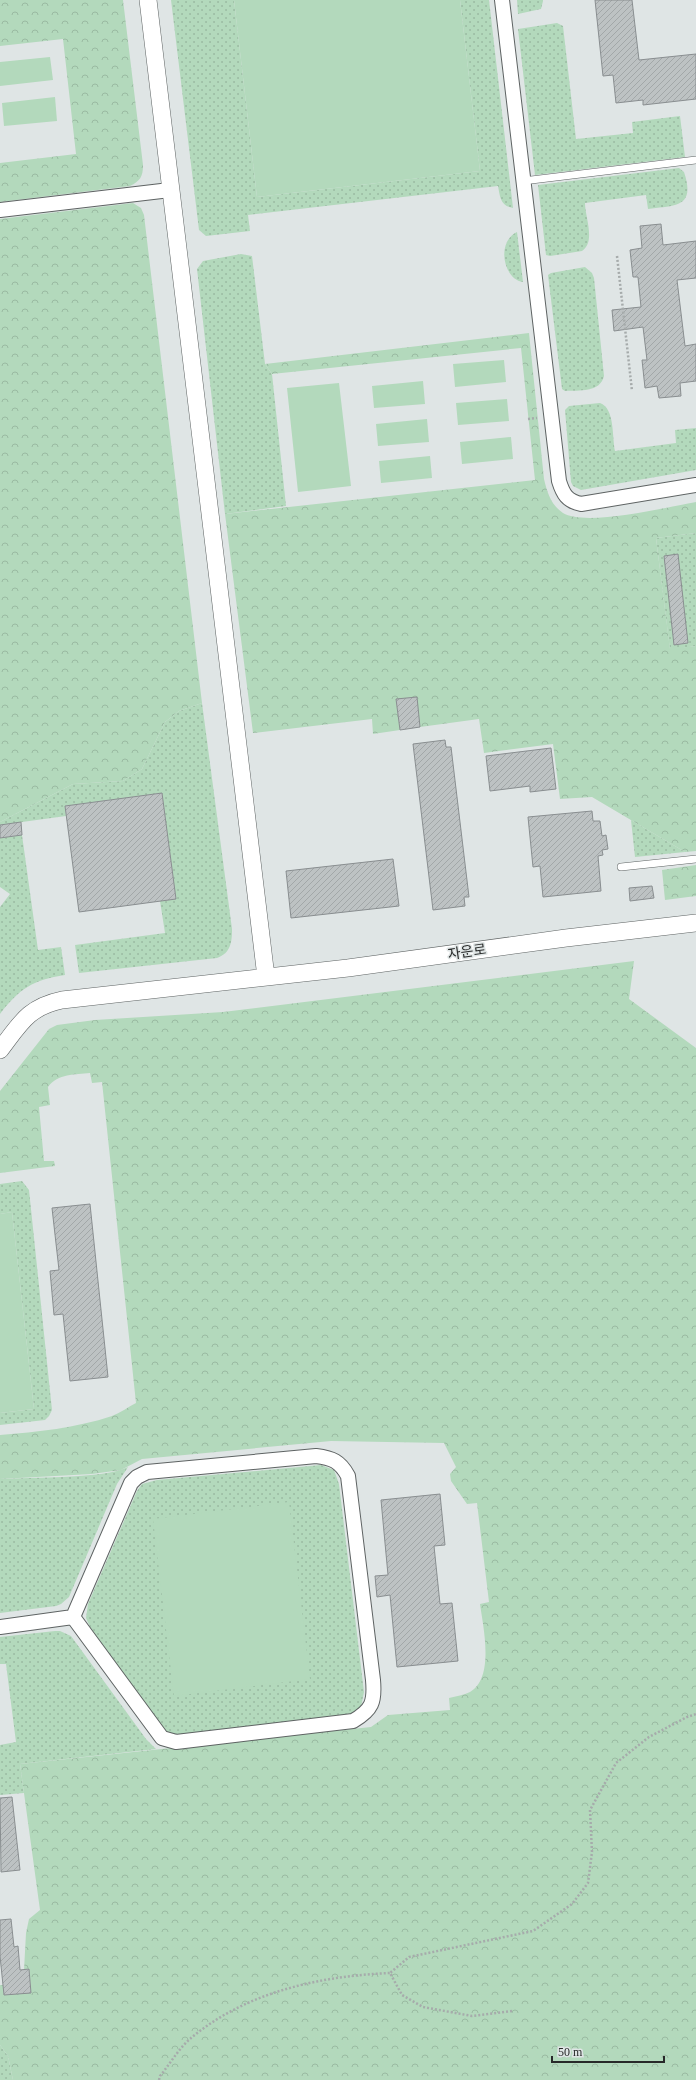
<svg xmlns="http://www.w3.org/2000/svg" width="696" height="2080" viewBox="0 0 696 2080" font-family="'Times New Roman','Noto Sans KR',serif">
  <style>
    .grass { fill: url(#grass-dots) }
    .forest { fill: url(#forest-crowns) }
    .green { fill: #b3d9bc }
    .building { fill: url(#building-hatch); stroke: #898e90 }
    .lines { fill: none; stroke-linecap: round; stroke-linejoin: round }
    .service-casing { stroke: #5e6363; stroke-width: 8 }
    .minor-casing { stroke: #5e6363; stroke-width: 16 }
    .tertiary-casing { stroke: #5e6363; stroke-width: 18 }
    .path { stroke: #a6abab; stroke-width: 2.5; stroke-dasharray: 2 2; stroke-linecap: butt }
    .service { stroke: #fff; stroke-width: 7 }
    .minor { stroke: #fff; stroke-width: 14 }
    .tertiary { stroke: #fff; stroke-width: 17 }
    .labels { text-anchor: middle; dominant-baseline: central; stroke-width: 3; stroke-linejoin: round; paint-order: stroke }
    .street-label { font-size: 14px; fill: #272929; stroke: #dfe5e5 }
  </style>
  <defs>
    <pattern id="grass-dots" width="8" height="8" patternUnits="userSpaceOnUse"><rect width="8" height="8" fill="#b3d9bc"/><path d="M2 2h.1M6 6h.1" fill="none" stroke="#9abaa2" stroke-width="1.8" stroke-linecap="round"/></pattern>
    <pattern id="forest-crowns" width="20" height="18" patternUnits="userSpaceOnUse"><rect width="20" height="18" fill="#b3d9bc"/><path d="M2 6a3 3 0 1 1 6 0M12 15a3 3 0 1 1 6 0" fill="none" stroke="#9abaa2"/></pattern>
    <pattern id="building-hatch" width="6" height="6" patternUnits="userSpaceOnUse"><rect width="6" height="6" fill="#bdc2c3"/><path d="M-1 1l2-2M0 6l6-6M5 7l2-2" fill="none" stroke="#a2a7a8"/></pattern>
  </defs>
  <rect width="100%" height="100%" fill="#dfe5e5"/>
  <path class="grass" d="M171,0H234L257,197L480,171L460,0H489L513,208C500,206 500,196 498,186L248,215L250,231L206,236L199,230Z
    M517,0H543V1L541,9L518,14Z
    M557,23L563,26L576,139L633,133L632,122L680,116L685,157L535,175L518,29Z
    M679,168L684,172C696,208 675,205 648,209L646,195L585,203C585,217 596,242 582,251L550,256L546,255L538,185Z
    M517,232L523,282C503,279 496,242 517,232Z
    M241,254L252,256L265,364L272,374L286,506L225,514L197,269L203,261Z
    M585,267L592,273L594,278L604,376C600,393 579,390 565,391L562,389L548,275L551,273Z
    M600,403C615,408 612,437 615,451L676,443L675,430L696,428V470L581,490L573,486L571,482L565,410L569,406Z
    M696,533V646L670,650L656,538Z
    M202,703L232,929C232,942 231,953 217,958L79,973L75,945L165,933L160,901L176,899L162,793L65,806L66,816L0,825V822L73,784L123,781L142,769L165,722L179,711Z
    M631,820L685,852L635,857Z
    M22,835L38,950L61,947L65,975C33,980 20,988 0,1014V907L10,894L0,887V838Z
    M22,1181L29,1190L52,1410L49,1416L45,1420L0,1425V1413L34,1409L12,1212L0,1214V1184Z
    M321,1465L334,1470L339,1484L364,1692L361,1707L351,1715L179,1738L166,1735L90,1627L86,1618L88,1604L137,1491L142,1484L157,1480Z
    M128,1467L117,1484L69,1597L61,1604L56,1606L0,1613V1479C30,1477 104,1479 128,1467Z
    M55,1631H60L71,1636L146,1739L156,1749L20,1764L24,1793L0,1795V1745L16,1742L6,1664H0V1637Z
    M0,2045L8,2056L13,2080H0Z"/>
  <path class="forest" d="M0,0H123L143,165C143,177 140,181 130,186L0,202V163L76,154L63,39L0,46Z
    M133,203L141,208L144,215L202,703L179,711L165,722L142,769L123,781L73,784L0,822V219Z
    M529,333L544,479C547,492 551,505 563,513C586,527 667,507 696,502V533L656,538L670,649L696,646V851L685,852L592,797L560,799L553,744L484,753L479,719L420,727L416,697L396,700L400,730L373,734L372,719L253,733L225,514L535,480L521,348L272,374L265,364Z
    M696,865V896L665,900L662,870Z
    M634,961L629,999L696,1048V2080H13L8,2056L0,2045V1985H3L4,1995L31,1992L29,1969L24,1970L26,1933L29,1919L40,1910L20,1764L371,1727L388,1715L450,1710L449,1698C456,1696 464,1695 470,1692C495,1678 483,1626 480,1604L489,1602L477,1503L467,1504L451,1481L450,1474L456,1467L444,1443L331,1441L142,1459L121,1470L92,1474L0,1479V1435C37,1432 76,1428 112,1416C120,1413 128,1407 136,1403L102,1082L92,1083L90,1073C75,1075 58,1073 48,1087L50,1105L39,1107L44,1161H54L55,1166L0,1173V1091L49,1029L57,1025L95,1020L223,1012Z"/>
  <path class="green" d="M234,0H460L480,171L257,197Z
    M50,57L53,80L0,86V62Z
    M55,97L57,121L4,126L2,103Z
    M504,360L506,382L455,387L453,364Z
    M423,381L425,404L374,408L372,386Z
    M339,383L351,486L298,492L287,388Z
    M507,399L509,421L458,425L456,403Z
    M427,419L429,442L378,446L376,424Z
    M511,437L513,459L462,464L460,442Z
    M430,456L432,478L381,483L379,461Z
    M12,1212L34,1409L0,1413V1214Z
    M289,1502L310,1679L174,1696L153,1519Z"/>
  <path class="building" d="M595,0H632L639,60L696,54V99L643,105V100L616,103L613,75L603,76Z
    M661,224L663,245L696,241V278L677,280L685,346L696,344V381L680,383L681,396L659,398L657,386L645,388L642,360H647L643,327L614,331L612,310L641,307L638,277H633L630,250L642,248L640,226Z
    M678,554L688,643L674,645L664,556Z
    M417,697L420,727L400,730L396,699Z
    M445,740L446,747H451L469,897H464L465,906L433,910L413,744Z
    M551,748L556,789L530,792V786L490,791L486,756Z
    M162,793L176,899L79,912L65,806Z
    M592,811L593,821H600L602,836L606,835L608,849L602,850L603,855L598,856L601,891L543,897L540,866L533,867L528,817Z
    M21,822L22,835L0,838V825Z
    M393,859L399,906L291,918L286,871Z
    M652,886L654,898L630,901L629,888Z
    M90,1204L108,1377L70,1381L63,1314L54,1315L50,1271L59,1270L52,1208Z
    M440,1494L445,1545L434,1546L440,1604L452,1603L458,1661L397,1667L390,1595L377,1597L375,1576L388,1575L381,1500Z
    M12,1797L20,1870L1,1872L0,1798Z
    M11,1919L14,1947L18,1946L20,1970L29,1969L31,1993L4,1995L0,1956V1920Z"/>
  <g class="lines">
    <defs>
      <path id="service" d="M523,181L696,160
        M621,867L696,859"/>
      <path id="minor" d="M502,0L559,481C563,494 567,501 581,504L696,485
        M0,210L170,190
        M316,1456C332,1458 340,1461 348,1476L373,1680C375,1702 372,1710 353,1721L176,1742L162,1738L73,1617L131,1483L137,1477L147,1472Z
        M0,1627L73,1617"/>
      <path id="tertiary" d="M148,0L266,977
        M0,1050C20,1024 28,1007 62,1000L348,968L566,938L696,923"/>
    </defs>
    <use href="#service" class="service-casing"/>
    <use href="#minor" class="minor-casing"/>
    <use href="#tertiary" class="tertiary-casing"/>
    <path class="path" d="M617,256L632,391
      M528,419L537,418
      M512,2011L472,2016L423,2007L402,1995L390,1973L409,1957L533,1931L572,1904L588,1883L592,1852L590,1810L616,1763L649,1737L687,1717L696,1714
      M159,2080L160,2076C170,2064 179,2048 191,2038C246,1992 320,1976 390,1973"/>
    <use href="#service" class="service"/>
    <use href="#minor" class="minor"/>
    <use href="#tertiary" class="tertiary"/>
  </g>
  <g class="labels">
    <g class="street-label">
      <text transform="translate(467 952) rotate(-8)">자운로</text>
    </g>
  </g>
  <path d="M552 2056v6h112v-6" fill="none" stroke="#272929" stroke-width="2"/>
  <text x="558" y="2056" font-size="12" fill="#272929" stroke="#dfe5e5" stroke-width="3" paint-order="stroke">50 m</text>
</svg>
